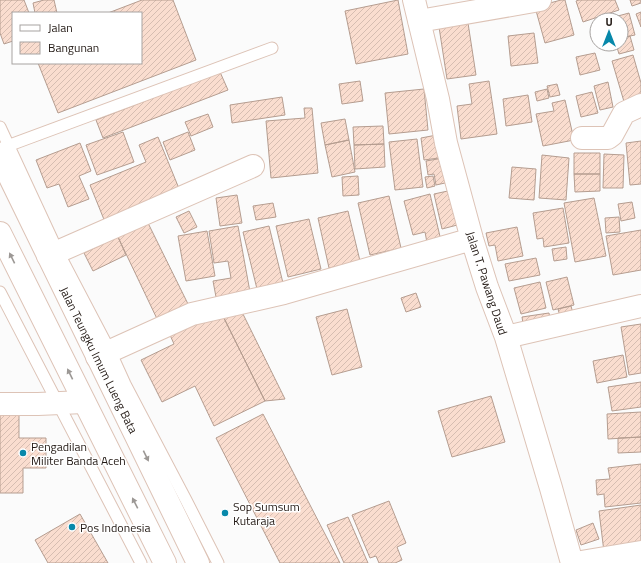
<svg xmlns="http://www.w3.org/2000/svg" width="641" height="563" viewBox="0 0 641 563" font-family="'Titillium Web',sans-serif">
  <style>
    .building { fill: url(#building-hatch); stroke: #b59d90 }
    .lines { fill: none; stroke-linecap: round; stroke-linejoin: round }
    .service-casing { stroke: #ddc3b6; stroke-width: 13 }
    .minor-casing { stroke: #ddc3b6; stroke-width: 24 }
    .trunk-casing { stroke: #ddc3b6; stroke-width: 24 }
    .service { stroke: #fff; stroke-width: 11 }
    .minor { stroke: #fff; stroke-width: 22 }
    .trunk { stroke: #fff; stroke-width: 22 }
    .oneway { fill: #9c9895 }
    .poi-dot { fill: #0788aa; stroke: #fff; stroke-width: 1.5 }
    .labels { text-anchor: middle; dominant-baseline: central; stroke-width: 3; stroke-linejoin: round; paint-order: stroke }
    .street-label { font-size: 12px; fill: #221914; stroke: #fff }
    .poi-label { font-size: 12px; fill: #221914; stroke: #fff; text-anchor: start }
  </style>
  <defs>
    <pattern id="building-hatch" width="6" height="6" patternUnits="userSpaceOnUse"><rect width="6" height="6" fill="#faddcf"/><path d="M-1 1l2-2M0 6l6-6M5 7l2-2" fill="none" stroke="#d6bdb1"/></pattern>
  </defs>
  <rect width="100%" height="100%" fill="#fbfbfb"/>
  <path class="building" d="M0,0H24L29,13H13V41L4,44L0,33Z
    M44,0H54L57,13H35L33,3Z
    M142,0H173L196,60L58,113L38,63H141V13H108Z
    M398,0L408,54L356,64L345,11Z
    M561,0H565L574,35L545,43L535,7Z
    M579,0H615L619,10L583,22L576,1Z
    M630,0H641V3L632,6Z
    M641,12V27L636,14Z
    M629,13L635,35L630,36L621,38V20H603Z
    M468,23L476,75L447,79L439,27Z
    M534,33L538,63L511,66L508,36Z
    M630,36L634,50L619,54L616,44H621V38Z
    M595,53L600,70L580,75L576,57Z
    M633,55L641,83V100L625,105L612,61Z
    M220,72L228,90L103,138L96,120Z
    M360,81L363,101L342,104L339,84Z
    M489,81L497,134L461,139L457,106L472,104L469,84Z
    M608,82L613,107L600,110L594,86Z
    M557,84L560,95L550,97L547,86Z
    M424,89L428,130L389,134L385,93Z
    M547,89L549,98L537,101L535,92Z
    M592,92L598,113L581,117L576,96Z
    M528,95L532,122L506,126L503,99Z
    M282,97L285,115L232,123L230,105Z
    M565,100L574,140L543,146L536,114L554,111L552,103Z
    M304,108H312L318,173L271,178L266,121L305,118Z
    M208,114L213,127L191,136L185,122Z
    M345,119L349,140L325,145L321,123Z
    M383,126L384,144L354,145L353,127Z
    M123,132L134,162L97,175L86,145Z
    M188,132L195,150L170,160L163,142Z
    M442,134L446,157L424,160L421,138Z
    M158,137L180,191L105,222L90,185L146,162L139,145Z
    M417,139L423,187L395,190L389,142Z
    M349,140L355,172L332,177L325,145Z
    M641,141V184L630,185L626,143Z
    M80,143L91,171L79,176L89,199L68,207L59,184L47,188L36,160Z
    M384,144L385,167L355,169L354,145Z
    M574,153H600V174H574Z
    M604,154L624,155L623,188H603Z
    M542,155L569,158L566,200L539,198Z
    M449,157L454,181L436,185L434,174L428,175L426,161Z
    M512,167L536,169L534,200L509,198Z
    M574,174H600V191L575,192Z
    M358,176L359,195L343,196L342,177Z
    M433,176L435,186L427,188L425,177Z
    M457,189L465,223L442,229L434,194Z
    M430,194L442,245L428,248L425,232L413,235L404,201Z
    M237,195L242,223L220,226L216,198Z
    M389,196L401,248L370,255L358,203Z
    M594,198L606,256L575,262L564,203Z
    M632,202L635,218L621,221L618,204Z
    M273,203L276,217L256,220L253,206Z
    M563,208L569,243L544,247L543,238L537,239L533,213Z
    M189,211L197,227L184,233L176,217Z
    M348,211L360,261L329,268L318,218Z
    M619,217L620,232L606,233L605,218Z
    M309,219L321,269L288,277L276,226Z
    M148,223L190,308L159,323L118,237Z
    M238,226L250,292L216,297L213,281L231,278L228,261L214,263L209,231Z
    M269,226L283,283L257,289L243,232Z
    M517,227L523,256L498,261L495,245L489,246L486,233Z
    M641,230V270L613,275L606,236Z
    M207,231L215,276L186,281L178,236Z
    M118,237L126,255L93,271L84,253Z
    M566,247L567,259L554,261L552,249Z
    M536,258L540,275L509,281L505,264Z
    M567,277L574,305L553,310L546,282Z
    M540,282L546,308L521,314L514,288Z
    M416,293L421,307L406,312L401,298Z
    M571,306L574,317L561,320L558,309Z
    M240,308L285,399L265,401L220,310Z
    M347,309L362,367L332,375L316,317Z
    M220,310L265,401L214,426L195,386L162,402L141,360L174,344L170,335Z
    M549,313L551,325L524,330L522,317Z
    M641,324V373L629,375L621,327Z
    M623,355L627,377L597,383L593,361Z
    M641,382V407L612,411L608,387Z
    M491,396L505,442L452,457L438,411Z
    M0,412H19V438H46V468H23V493H0Z
    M641,412V437L608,439L607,414Z
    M263,414L340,563H280L216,438Z
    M641,437V452L618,453V438Z
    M641,464V503L605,507L604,494L597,495L596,480L610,479L608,468Z
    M389,501L406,543L397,547L402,560L395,563H379L376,556L370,558L352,515Z
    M641,505V548L604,552L599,511Z
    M80,514L108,563H48L35,540Z
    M348,517L368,563H344L327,525Z
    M593,523L599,539L581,545L576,530Z"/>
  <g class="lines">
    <defs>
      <path id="service" d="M0,127L58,252L110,351L125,384L186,500L218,563
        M2,148L272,48
        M0,292L141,563"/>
      <path id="minor" d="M414,0L438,99L446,143L472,239L487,287L506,337L551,488L572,563
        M419,21L540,0
        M582,138H608L612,135L624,113L641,105
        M48,256L253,166
        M506,337L641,306
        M97,357L192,314L284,293L472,239
        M0,404H38L84,402
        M575,563L641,552"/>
      <path id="trunk" d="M0,157L198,563
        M0,233L165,563"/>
    </defs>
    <use href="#service" class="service-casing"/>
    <use href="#minor" class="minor-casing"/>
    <use href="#trunk" class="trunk-casing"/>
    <use href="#service" class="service"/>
    <use href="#minor" class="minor"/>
    <use href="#trunk" class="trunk"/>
  </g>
  <defs><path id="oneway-solid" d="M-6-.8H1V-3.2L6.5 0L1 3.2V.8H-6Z"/></defs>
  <g class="oneway">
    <use href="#oneway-solid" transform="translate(12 258) rotate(-116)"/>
    <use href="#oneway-solid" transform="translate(70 374) rotate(-116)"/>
    <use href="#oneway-solid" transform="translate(146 456) rotate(64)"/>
    <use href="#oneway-solid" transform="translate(135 503) rotate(-117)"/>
  </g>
  <g class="poi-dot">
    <circle cx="23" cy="453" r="4"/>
    <circle cx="225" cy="513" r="4"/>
    <circle cx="72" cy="527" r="4"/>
  </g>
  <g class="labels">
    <g class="street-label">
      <text transform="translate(487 283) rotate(72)">Jalan T. Pawang Daud</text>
      <text transform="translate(99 360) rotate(64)">Jalan Teungku Imum Lueng Bata</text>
    </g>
    <g class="poi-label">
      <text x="31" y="446">Pengadilan<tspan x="31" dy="14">Militer Banda Aceh</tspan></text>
      <text x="233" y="506">Sop Sumsum<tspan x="233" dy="14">Kutaraja</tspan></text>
      <text x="80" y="527">Pos Indonesia</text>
    </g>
  </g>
  <rect x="12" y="12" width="130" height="52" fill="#ffffff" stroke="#a7a3a1"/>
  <rect x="20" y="25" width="20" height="6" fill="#ffffff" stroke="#a7a3a1"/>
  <text x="48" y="32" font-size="12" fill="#221914">Jalan</text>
  <rect x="20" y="42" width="20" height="12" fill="url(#building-hatch)" stroke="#a7a3a1"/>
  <text x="48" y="52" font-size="12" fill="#221914">Bangunan</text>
  <g transform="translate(609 32)"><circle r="19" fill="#ffffff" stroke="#a7a3a1"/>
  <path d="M0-3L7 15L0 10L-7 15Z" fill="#0788aa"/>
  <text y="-6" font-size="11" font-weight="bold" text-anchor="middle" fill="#221914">U</text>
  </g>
</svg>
